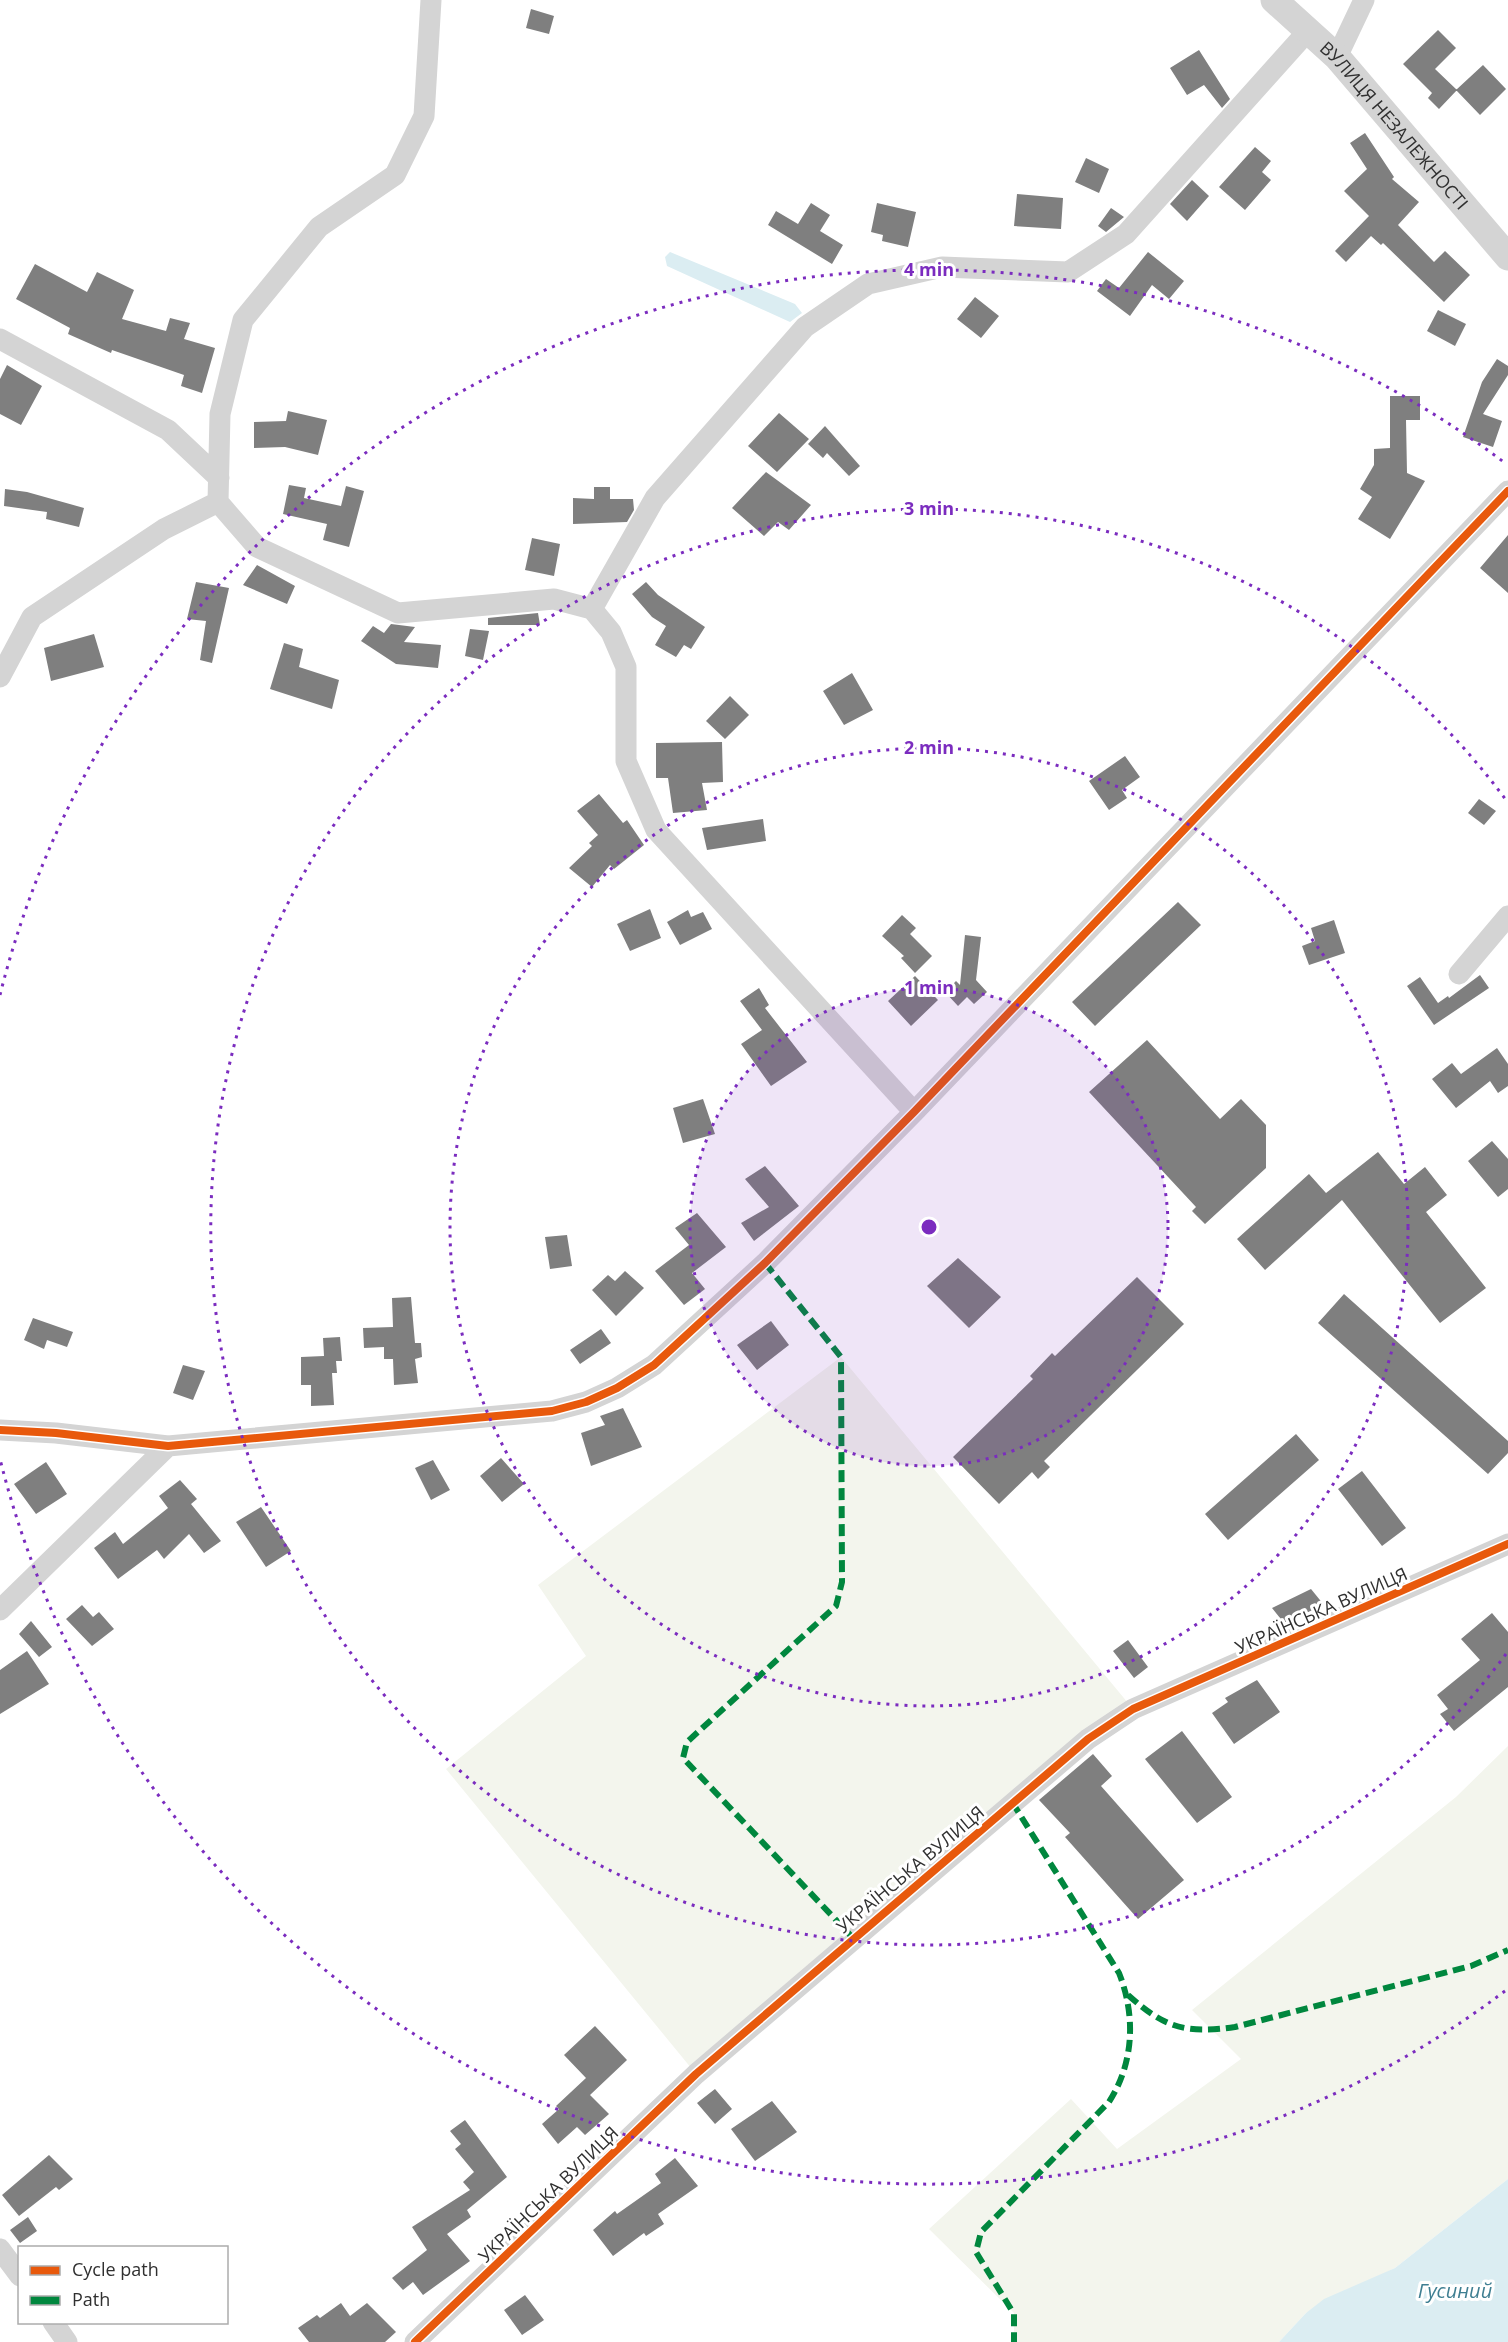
<svg xmlns="http://www.w3.org/2000/svg" width="1508" height="2342" viewBox="0 0 1508 2342" font-family="'Open Sans',sans-serif">
  <style>
    .green { fill: #f3f5ed }
    .water { fill: #dbedf2 }
    .building { fill: #7f7f7f }
    .lines { fill: none; stroke-linecap: round; stroke-linejoin: round }
    .minor { stroke: #d4d4d4; stroke-width: 21 }
    .tertiary { stroke: #d4d4d4; stroke-width: 27 }
    .quiet { stroke: #00873e; stroke-width: 6; stroke-dasharray: 12 6; stroke-linecap: butt }
    .cycleway-casing { stroke: #fff; stroke-width: 11 }
    .cycleway { stroke: #e8590c; stroke-width: 8 }
    .ring { fill: none; stroke: #7b2cbf; stroke-width: 3; stroke-dasharray: 3 6 }
    .labels { text-anchor: middle; dominant-baseline: central; stroke-width: 6; stroke-linejoin: round; paint-order: stroke }
    .street-label { font-size: 18px; fill: #303030; stroke: #fff }
    .water-label { font-size: 20px; font-style: italic; fill: #3f7f92; stroke: #fff }
    .centre { fill: #7b2cbf; stroke: #fff; stroke-width: 3 }
    .ring-label { font-size: 18px; text-anchor: middle; font-weight: bold; fill: #7b2cbf; stroke: #fff; stroke-width: 6; stroke-linejoin: round; paint-order: stroke }
  </style>
  <rect width="100%" height="100%" fill="#fff"/>
  <path class="green" d="M841,1357L1133,1709L696,2074L446,1769L586,1656L538,1585Z
    M1508,1746V2179L1395,2268L1306,2313L1279,2342H1014V2313L929,2229L1071,2099L1117,2149L1241,2059L1192,2010L1456,1797Z"/>
  <path class="water" d="M670,252L795,304L802,313L790,322L667,266L665,257Z
    M1508,2179V2342H1279L1306,2313L1324,2299L1395,2268Z"/>
  <path class="building" d="M531,9L554,16L549,34L526,28Z
    M1438,30L1456,48L1435,69L1457,90L1439,109L1428,98L1432,93L1403,64Z
    M1199,50L1230,99L1222,108L1204,85L1187,95L1170,68Z
    M1483,65L1506,89L1480,115L1456,90Z
    M1365,133L1394,177L1392,179L1419,202L1398,225L1434,262L1445,251L1470,275L1444,302L1383,243L1381,245L1371,236L1346,262L1335,251L1369,216L1344,191L1367,169L1350,143Z
    M1255,147L1271,161L1262,172L1271,180L1245,210L1219,187Z
    M1086,158L1109,169L1099,193L1075,182Z
    M1192,180L1209,196L1187,221L1170,204Z
    M1017,194L1063,198L1061,229L1014,226Z
    M811,203L830,215L820,231L843,245L832,264L768,225L776,211L798,224Z
    M877,203L916,212L908,247L882,241L883,235L871,232Z
    M1111,208L1124,217L1106,232L1098,226Z
    M1148,252L1184,281L1169,299L1152,285L1130,316L1097,291L1106,279L1119,288Z
    M35,264L87,292L97,272L134,290L122,319L166,331L170,318L190,323L184,339L215,348L202,393L181,386L184,375L112,350L111,353L68,334L70,328L16,299Z
    M975,297L999,316L981,338L957,319Z
    M1438,310L1466,324L1455,346L1427,331Z
    M1497,359L1508,366V375L1483,414L1502,421L1493,447L1463,437L1482,382Z
    M7,365L42,386L21,425L0,414V379Z
    M1390,396H1420V420H1406L1407,473L1425,481L1390,539L1358,519L1372,497L1360,489L1374,465V449L1390,448Z
    M288,411L327,420L318,455L285,447L254,448V422L286,421Z
    M779,413L809,439L777,472L748,446Z
    M825,426L860,466L849,476L827,453L823,458L808,444Z
    M766,472L811,505L789,530L778,522L764,536L732,508Z
    M289,485L306,488L304,498L341,506L346,486L364,491L349,547L323,540L327,524L283,514Z
    M594,487H610V499H633L634,510L627,522L573,524V498L594,499Z
    M5,489L27,492L84,508L79,527L46,519L47,512L4,506Z
    M1508,535V593L1480,568Z
    M532,538L560,544L554,576L525,570Z
    M257,565L295,586L287,604L243,585Z
    M196,582L229,588L212,663L200,660L206,621L187,619Z
    M646,582L658,595L705,627L691,649L684,645L676,657L655,645L666,626L652,617L632,594Z
    M538,613L540,625H488V618Z
    M391,624L415,627L404,642L441,645L438,668L396,664L361,641L373,626L384,633Z
    M470,629L489,631L483,660L465,656Z
    M94,634L104,667L51,681L44,648Z
    M284,643L303,649L299,667L339,680L332,709L270,689Z
    M852,673L873,710L844,725L823,691Z
    M730,696L749,715L725,739L706,721Z
    M722,742L723,782L702,783L707,810L673,813L668,778H656V743Z
    M1125,756L1140,777L1122,790L1127,798L1109,810L1089,781Z
    M599,794L623,823L627,820L644,845L614,869L610,865L592,887L569,868L592,846L589,843L598,835L577,811Z
    M1479,799L1496,811L1484,825L1468,813Z
    M763,819L766,841L707,850L702,828Z
    M1178,902L1201,925L1095,1026L1072,1002Z
    M650,909L661,938L630,951L617,924Z
    M688,910L691,917L703,912L712,929L680,945L667,922Z
    M902,915L916,928L910,934L932,956L915,973L901,958L904,956L882,936Z
    M1334,920L1345,953L1309,965L1302,946L1315,941L1311,928Z
    M965,935L981,937L976,980L987,992L974,1004L967,997L958,1006L945,992L956,981L960,985Z
    M1480,975L1489,988L1434,1025L1407,986L1420,977L1438,1003L1448,996L1449,998Z
    M915,976L938,1000L911,1026L888,1001Z
    M759,988L769,1005L765,1008L807,1062L771,1086L741,1044L762,1030L740,1001Z
    M1147,1040L1220,1119L1241,1099L1266,1125V1168L1205,1224L1192,1211L1196,1207L1089,1092Z
    M1497,1048L1508,1064V1086L1498,1093L1490,1081L1456,1108L1432,1079L1452,1063L1461,1074Z
    M703,1099L715,1134L683,1143L673,1108Z
    M1492,1141L1508,1159V1189L1498,1197L1468,1161Z
    M1378,1152L1404,1184L1425,1167L1447,1195L1426,1212L1486,1288L1440,1323L1342,1200L1265,1270L1237,1239L1309,1174L1326,1193Z
    M765,1166L799,1206L754,1241L741,1223L769,1207L745,1179Z
    M697,1213L726,1247L692,1273L705,1289L684,1305L655,1271L689,1245L675,1228Z
    M567,1235L572,1266L550,1269L545,1237Z
    M958,1258L1001,1297L969,1328L927,1286Z
    M625,1271L644,1288L616,1316L592,1290L608,1275L615,1281Z
    M1137,1277L1184,1324L1044,1461L1050,1467L1038,1479L1032,1472L999,1504L953,1457L1033,1379L1030,1376L1052,1353L1055,1356Z
    M1344,1294L1508,1441V1453L1488,1474L1318,1323Z
    M411,1297L415,1343H421L422,1357L415,1359L418,1383L394,1385L393,1359H384V1347L364,1348L363,1328L393,1327L392,1298Z
    M33,1318L73,1332L67,1347L47,1340L44,1349L24,1340Z
    M771,1321L789,1345L757,1370L737,1345Z
    M601,1329L611,1343L580,1364L570,1350Z
    M340,1337L342,1361H336L337,1373H332L334,1405L311,1406V1385H301V1357L324,1356L323,1338Z
    M183,1365L205,1371L193,1400L173,1393Z
    M623,1408L642,1447L591,1466L581,1433L605,1425L600,1416Z
    M1296,1434L1319,1460L1228,1540L1205,1514Z
    M501,1458L524,1484L502,1502L480,1476Z
    M433,1460L450,1490L431,1500L415,1468Z
    M46,1462L67,1494L36,1514L14,1484Z
    M1362,1471L1406,1528L1382,1546L1338,1489Z
    M180,1480L197,1499L191,1504L221,1541L204,1553L189,1534L164,1559L157,1550L118,1579L94,1548L115,1532L123,1544L168,1508L159,1496Z
    M261,1507L291,1551L266,1567L236,1522Z
    M1311,1589L1324,1605L1284,1623L1272,1608Z
    M82,1605L93,1617L99,1612L114,1629L92,1646L66,1619Z
    M1492,1613L1508,1632V1687L1454,1731L1440,1714L1448,1709L1437,1695L1480,1660L1461,1639Z
    M31,1621L52,1647L39,1657L19,1634Z
    M1128,1640L1148,1667L1134,1678L1113,1651Z
    M27,1651L49,1684L0,1714V1670Z
    M1257,1680L1280,1712L1234,1744L1212,1713L1228,1702L1225,1698Z
    M1182,1731L1232,1797L1197,1823L1145,1759Z
    M1093,1754L1112,1776L1101,1786L1184,1880L1138,1919L1065,1837L1070,1833L1039,1800Z
    M595,2026L627,2060L590,2095L609,2114L585,2135L577,2127L558,2144L542,2124L559,2109L556,2106L586,2078L564,2055Z
    M715,2089L732,2109L715,2124L697,2103Z
    M772,2101L797,2132L755,2161L731,2129Z
    M465,2120L507,2177L467,2210L471,2217L447,2234L470,2261L423,2295L413,2282L403,2290L392,2278L427,2250L412,2227L470,2190L463,2182L474,2172L455,2149L461,2144L450,2131Z
    M49,2155L73,2179L59,2190L56,2187L19,2216L2,2195Z
    M675,2158L698,2186L658,2214L664,2224L646,2236L644,2233L613,2256L593,2230L615,2211L617,2214L661,2183L655,2174Z
    M28,2217L37,2231L20,2243L10,2230Z
    M525,2295L544,2320L522,2335L504,2310Z
    M341,2303L350,2316L367,2303L396,2332L385,2342H309L298,2328L317,2315L320,2318Z"/>
  <g class="lines">
    <path class="minor" d="M1337,57L1364,0
      M0,339L168,430L219,478
      M218,502L257,547L398,613L554,599L592,609L611,632L626,667V761L656,830L914,1112
      M218,502L220,414L243,320L319,227L395,175L424,116L431,0
      M592,609L655,498L805,327L868,284L942,267L1068,272L1126,234L1307,32
      M0,677L32,617L164,529L218,502
      M1459,974L1508,916
      M0,1430L56,1433L168,1446L552,1411L586,1402L617,1388L654,1365L765,1263L914,1112L1508,491
      M0,1610L168,1446
      M0,2249L20,2276
      M53,2322L67,2342
      M415,2342L696,2074L1088,1739L1133,1709L1508,1544"/>
    <path class="tertiary" id="s1" d="M1274,0L1337,57L1508,257"/>
    <path class="quiet" d="M765,1263L841,1357L842,1582L836,1606L687,1742L683,1758L853,1938
      M1012,1802L1119,1973C1136,2016 1134,2063 1109,2102L981,2232L976,2252L1014,2314V2342
      M1128,1995C1165,2028 1185,2034 1235,2027L1471,1966L1508,1950"/>
    <defs>
      <path id="cycleway" d="M0,1430L56,1433L168,1446L552,1411L586,1402L617,1388L654,1365L765,1263L914,1112L1508,491
        M415,2342L696,2074L1088,1739L1133,1709L1508,1544"/>
    </defs>
    <use href="#cycleway" class="cycleway-casing"/>
    <use href="#cycleway" class="cycleway"/>
  </g>
  <circle cx="929" cy="1227" r="239" fill="#7b2cbf" fill-opacity=".12"/>
  <g class="ring">
    <circle cx="929" cy="1227" r="239"/>
    <circle cx="929" cy="1227" r="479"/>
    <path d="M1506 1654A718 718 0 1 1 1506 800"/>
    <path d="M1505 1991A957 957 0 0 1 0 1459M0 995A957 957 0 0 1 1505 463"/>
  </g>
  <g class="labels">
    <g class="street-label">
      <text stroke="none"><textPath href="#s1" startOffset="174">ВУЛИЦЯ НЕЗАЛЕЖНОСТІ</textPath></text>
      <text transform="translate(1321 1610) rotate(-24)">УКРАЇНСЬКА ВУЛИЦЯ</text>
      <text transform="translate(910 1869) rotate(-40)">УКРАЇНСЬКА ВУЛИЦЯ</text>
      <text transform="translate(548 2194) rotate(-44)">УКРАЇНСЬКА ВУЛИЦЯ</text>
    </g>
    <g class="water-label">
      <text x="1455" y="2290">Гусиний</text>
    </g>
  </g>
  <circle cx="929" cy="1227" r="9" class="centre"/>
  <g class="ring-label">
    <text x="929" y="276">4 min</text>
    <text x="929" y="515">3 min</text>
    <text x="929" y="754">2 min</text>
    <text x="929" y="994">1 min</text>
  </g>
  <rect x="18" y="2246" width="210" height="78" fill="#ffffff" stroke="#acacac" stroke-width="1.5"/>
  <rect x="30" y="2266" width="30" height="9" fill="#e8590c" stroke="#acacac" stroke-width="1.5"/>
  <text x="72" y="2276" font-size="18" fill="#303030">Cycle path</text>
  <rect x="30" y="2296" width="30" height="9" fill="#00873e" stroke="#acacac" stroke-width="1.5"/>
  <text x="72" y="2306" font-size="18" fill="#303030">Path</text>
</svg>
